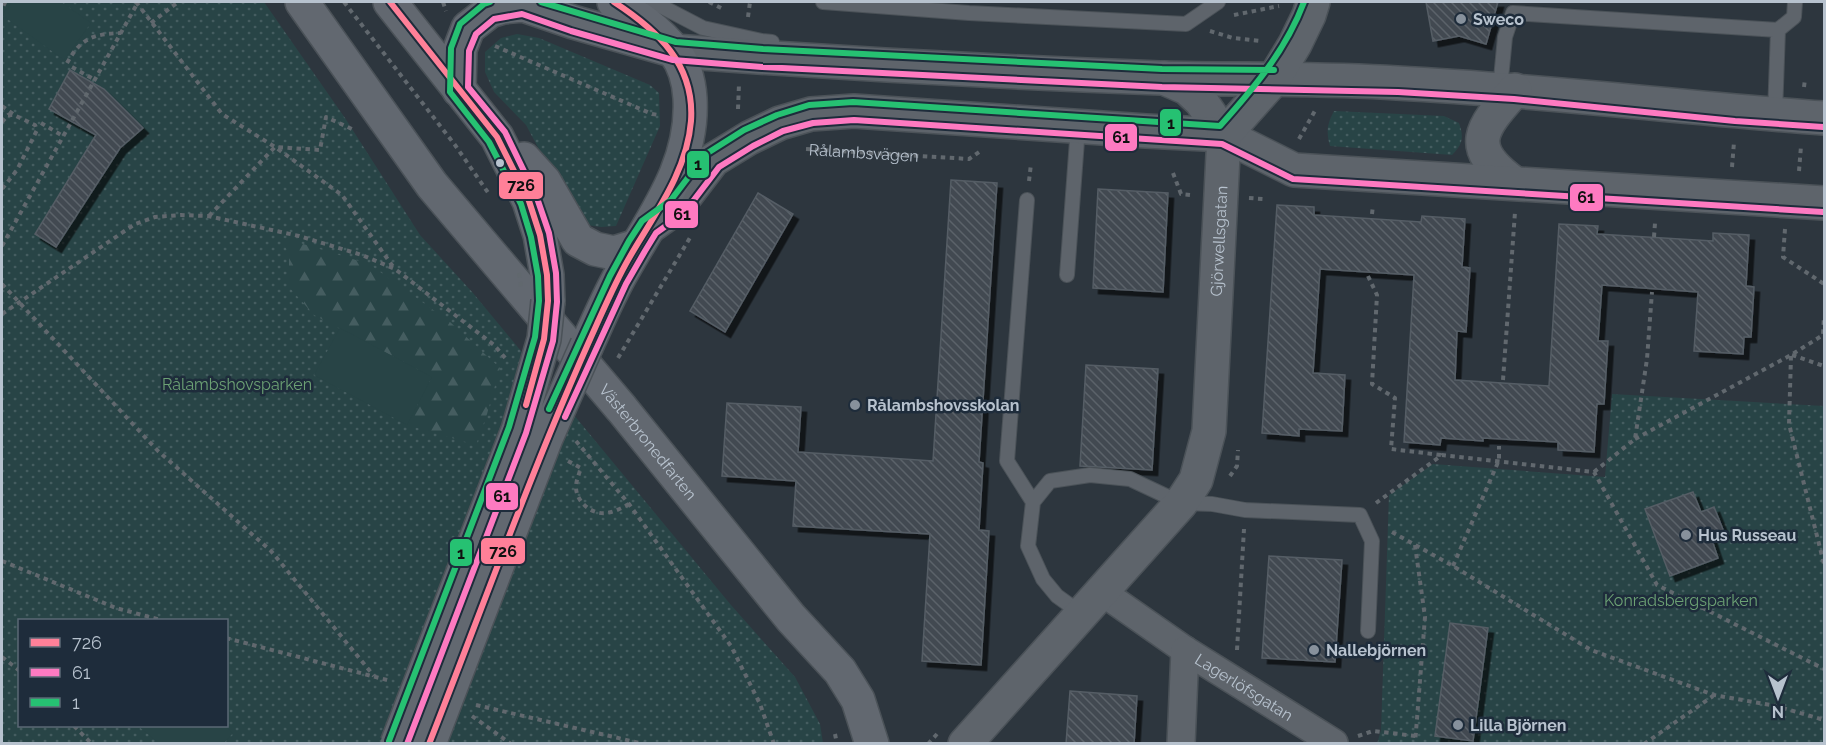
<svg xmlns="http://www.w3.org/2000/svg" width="1826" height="745" viewBox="0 0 1826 745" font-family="Raleway,sans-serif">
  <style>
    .grass { fill: url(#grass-dots); fill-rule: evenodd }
    .forest { fill: url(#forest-firs) }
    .garden { fill: #284446 }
    .building { fill: url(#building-back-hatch); stroke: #555d65; stroke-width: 1.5; filter: url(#shadow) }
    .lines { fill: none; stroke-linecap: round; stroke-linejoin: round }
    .service-casing { stroke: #4b5258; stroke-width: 16 }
    .minor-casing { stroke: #4b5258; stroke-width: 30 }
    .tertiary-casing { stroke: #4b5258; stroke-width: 36 }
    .secondary-casing { stroke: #4b5258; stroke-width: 36 }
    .path { stroke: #61686e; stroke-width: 4; stroke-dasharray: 4.5 4.5; stroke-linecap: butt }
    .service { stroke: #5e646b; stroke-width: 14 }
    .minor { stroke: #5e646b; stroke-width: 27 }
    .tertiary { stroke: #5e646b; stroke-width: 33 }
    .secondary { stroke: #626870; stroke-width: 33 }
    .secondary-bridge-casing { stroke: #4b5258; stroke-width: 36; stroke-linecap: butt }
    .path-bridge { stroke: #61686e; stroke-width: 4; stroke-dasharray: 4.5 4.5; stroke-linecap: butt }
    .secondary-bridge { stroke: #626870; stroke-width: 33 }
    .bus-1-casing { stroke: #1e2c3b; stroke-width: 10 }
    .bus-2-casing { stroke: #1e2c3b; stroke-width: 10 }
    .bus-3-casing { stroke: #1e2c3b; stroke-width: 10 }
    .bus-1 { stroke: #ff8098; stroke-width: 6 }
    .bus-2 { stroke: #fe7ac1; stroke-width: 6 }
    .bus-3 { stroke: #26c172; stroke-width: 6 }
    .poi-dot { fill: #87919c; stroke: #1e2c3b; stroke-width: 2 }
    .bus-dot { fill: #b7c2ce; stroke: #1e2c3b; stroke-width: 2 }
    .labels { text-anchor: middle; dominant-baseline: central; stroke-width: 5; stroke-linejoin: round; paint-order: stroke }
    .poi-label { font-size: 16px; font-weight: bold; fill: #b7c2ce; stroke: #1e2c3b; text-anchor: start }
    .street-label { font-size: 16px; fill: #b7c2ce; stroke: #1e2c3b }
    .park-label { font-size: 16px; fill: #6ca174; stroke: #1e2c3b }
    .line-badge { stroke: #1e2c3b; stroke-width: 2 }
    .pale-badge-label { font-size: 16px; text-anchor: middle; font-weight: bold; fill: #111 }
  </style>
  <defs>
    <pattern id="grass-dots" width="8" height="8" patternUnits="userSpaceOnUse" patternTransform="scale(1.5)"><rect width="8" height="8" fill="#284446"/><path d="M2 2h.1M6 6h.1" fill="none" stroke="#455d60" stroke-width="1.8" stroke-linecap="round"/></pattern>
    <pattern id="forest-firs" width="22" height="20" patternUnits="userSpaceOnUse" patternTransform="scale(1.5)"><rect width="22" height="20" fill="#284446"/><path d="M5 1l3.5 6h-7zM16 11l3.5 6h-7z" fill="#455d60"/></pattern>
    <pattern id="building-back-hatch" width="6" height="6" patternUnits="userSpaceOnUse" patternTransform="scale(1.5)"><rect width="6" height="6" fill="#424a51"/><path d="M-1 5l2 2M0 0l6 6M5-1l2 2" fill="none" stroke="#5b6269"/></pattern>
    <filter id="shadow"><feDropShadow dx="5.5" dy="5.5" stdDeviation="0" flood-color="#0009"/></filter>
  </defs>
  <rect width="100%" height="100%" fill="#2d363e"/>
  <path class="grass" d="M2,2H264L345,118L420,235L473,293L731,605L795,677L820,724L823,743H2ZM20,620H226V726H20Z
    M517,34L539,38L650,85L659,93L660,126L616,226L601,227L587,225L556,181L526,125L494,92L485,72V52L501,38Z
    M1334,111L1444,116L1459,123C1464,137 1463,144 1452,155L1330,146C1326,132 1327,124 1334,111Z
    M1612,394L1824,406V743L1377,744L1381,730L1389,495L1433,464L1605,477Z"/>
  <path class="forest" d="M280,237L369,264L450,322L500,368L487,414L476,445L407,425L432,377L314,315L289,287V254Z"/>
  <path class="garden" d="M12,2H61L91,23L64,60L2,15Z
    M340,328L432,377L407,425L314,375Z
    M138,726H225L233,733L224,743H159Z"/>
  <path class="building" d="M1426,2H1498L1486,44L1459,36L1433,41Z
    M70,70L104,89L143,128L120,148L56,247L35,234L96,135L49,109Z
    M951,180L997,183L979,462L983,463L979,530L989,531L981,665L922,661L930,534L793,526L796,481L722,476L727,403L801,407L798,452L933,461Z
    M1098,189L1168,193L1163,292L1093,288Z
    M758,193L793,214L725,332L690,311Z
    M1277,205L1314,207V215L1421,222L1422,216L1465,219L1462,267L1470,268L1466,332L1457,331L1455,380L1549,386L1559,224L1598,226L1597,234L1713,241V233L1749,235L1746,286L1754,287L1751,337H1744L1743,354L1694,351L1698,292L1602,285L1598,341H1608L1604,404H1597L1594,452L1558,450V442L1483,438V441L1441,438L1440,445L1404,442L1414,275L1320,269L1313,373L1345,375L1342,431L1299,429V436L1262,433Z
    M1086,365L1158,369L1152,470L1080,466Z
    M1693,492L1701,512L1714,507L1724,532L1711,537L1718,558L1670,576L1645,509Z
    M1269,556L1342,560L1335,662L1262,658Z
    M1450,623L1488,628L1473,741L1435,736Z
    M1070,691L1137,696L1134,744H1066Z"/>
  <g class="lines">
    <defs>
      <path id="service" d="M653,2L703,28L762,41L772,42
        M823,2L969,13L1186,24L1218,2
        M1500,89L1505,37L1513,13L1778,30
        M1775,114L1778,30L1794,17L1795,2
        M1027,200L1007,461L1033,502
        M1067,275L1078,127
        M1082,614L1057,596L1043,579L1028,546L1033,502L1050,481L1090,475L1130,479L1181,503L1212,504L1245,510L1360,515L1372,541L1368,631"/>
      <g id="minor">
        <path id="s2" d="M1102,592L1185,650L1334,743"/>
        <path d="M1181,744L1185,650"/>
      </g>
      <g id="tertiary">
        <path d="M674,51C836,63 998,72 1160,78C1239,80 1318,78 1397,83C1540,90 1682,108 1824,118"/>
        <path d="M1164,78L1187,88L1201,101L1224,135"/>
        <path d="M1514,183C1465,147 1480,129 1515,90"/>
        <path d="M649,227L677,207L713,160L749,138L780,123L811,114L854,111L1146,131L1224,135L1294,170L1824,203"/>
        <path id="s3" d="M965,744L1181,503L1196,480L1209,431L1224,135L1274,79L1295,44L1309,15L1313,2"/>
      </g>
      <g id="secondary">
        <path id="s4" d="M302,2L432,185L622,409L791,618L840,671L858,700L872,744"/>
        <path d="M390,2L497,137L529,201L540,235L547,275L548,301"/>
        <path d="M459,90L460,49L468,28L490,11L503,7L523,5L573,22L668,49"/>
        <path d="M524,159L544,181L578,240L595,249L614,253L637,246"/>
        <path d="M587,345C598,321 608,297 621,274C652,218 694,166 690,98C689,82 684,64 674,51C659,31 635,15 614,2"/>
      </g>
    </defs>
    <use href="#service" class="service-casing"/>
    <use href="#minor" class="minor-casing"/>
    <use href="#tertiary" class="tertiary-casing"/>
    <use href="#secondary" class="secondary-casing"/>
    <g class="path">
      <path d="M136,2L222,114L275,147L342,195L394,268"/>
      <path d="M344,2L455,145L489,194"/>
      <path d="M443,2L446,11"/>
      <path d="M709,2L723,9"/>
      <path d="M2,3L9,6"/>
      <path d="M1234,15L1279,6"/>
      <path d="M748,17L750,2"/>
      <path d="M151,23L178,2"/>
      <path d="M1210,31L1233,38L1261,41"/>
      <path d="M495,46L652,114L659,115"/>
      <path d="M67,63C81,38 93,34 121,33"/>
      <path d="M72,67L95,80"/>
      <path d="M1804,87L1805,79"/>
      <path d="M2,106L13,114"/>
      <path d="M738,109L739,84"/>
      <path d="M2,122L8,115H14L35,125L37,130L17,170L2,189"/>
      <path d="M41,123L63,136"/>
      <path d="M1299,139L1316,109"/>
      <path id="s1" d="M806,149L969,159L982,150"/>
      <path d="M1732,167L1734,142"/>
      <path d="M1799,171L1801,146"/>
      <path d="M1173,173L1181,194L1191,195"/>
      <path d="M1029,181L1031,164"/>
      <path d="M1249,198L1263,199"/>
      <path d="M1372,214L1373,205"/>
      <path d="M209,216L275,147L320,150L326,117L354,130"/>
      <path d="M1785,229L1783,257L1824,284"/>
      <path d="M1654,237L1655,223"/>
      <path d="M2,246L137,4"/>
      <path d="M1368,276L1377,295L1372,384L1395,398L1391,449L1441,455"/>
      <path d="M2,284L158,451L271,551L374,676"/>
      <path d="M2,314L135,224L155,217L181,215L208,216L299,236L362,255L395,269L494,345L507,360"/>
      <path d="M1792,355L1824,366"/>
      <path d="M1791,356L1789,424L1824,564"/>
      <path d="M618,358L691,236"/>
      <path d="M1503,380L1515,212"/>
      <path d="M1635,439L1791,355L1823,335L1824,316"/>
      <path d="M576,441L629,504L731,646L760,704L774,744"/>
      <path d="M568,461L581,468C579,474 576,481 576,487C576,502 592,515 606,513C614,512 622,508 629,504"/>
      <path d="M1594,472L1635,439L1647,359L1652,292"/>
      <path d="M1230,476L1237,466L1238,450"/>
      <path d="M1376,503L1442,455L1594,472L1657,585L1824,669"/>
      <path d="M1392,532L1453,566L1591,650L1714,695L1776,706L1824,720"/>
      <path d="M1415,545L1425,617L1415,744"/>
      <path d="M2,561L116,608L161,620"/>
      <path d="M1453,566L1499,460V446"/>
      <path d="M226,638L391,681"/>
      <path d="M1237,650L1244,529"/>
      <path d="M2,657L20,671"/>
      <path d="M476,705L644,744"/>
      <path d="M472,716L511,744"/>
      <path d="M74,726L92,744"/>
      <path d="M835,734L837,744"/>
      <path d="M1358,736L1373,731L1416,736"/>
      <path d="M928,744L937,734"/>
      <path d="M1644,744L1713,696"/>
    </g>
    <use href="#service" class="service"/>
    <use href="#minor" class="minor"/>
    <use href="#tertiary" class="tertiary"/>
    <use href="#secondary" class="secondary"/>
    <defs>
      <path id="secondary-bridge" d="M397,744L518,430L544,339L548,301
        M429,744L546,438L587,345"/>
    </defs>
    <use href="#secondary-bridge" class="secondary-bridge-casing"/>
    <path class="path-bridge" d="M519,273L521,287"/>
    <use href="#secondary-bridge" class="secondary-bridge"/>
    <defs>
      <path id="bus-1" d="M390,2L497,137L529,201L540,235L547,275L548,301L544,339L526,405
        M429,744C484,604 534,463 596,326C606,304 616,281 628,260C653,216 687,173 691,121C695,64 657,30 614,2"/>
      <path id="bus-2" d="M565,417L626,284L645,251L656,233L684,213L719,167L753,146L783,131L813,123L854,120L1222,144L1293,179L1823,212
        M407,744L526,433L553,341L557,302L556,273L549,233L537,198L505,132L468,87L469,51L476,34L494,19L522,14L571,31L673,60L762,67L1162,87L1398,92L1514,99L1735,121L1823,127"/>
      <path id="bus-3" d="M541,2L676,42L763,49L1162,69L1274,70
        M549,409L610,276L629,241L642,221L671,200L706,154L744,130L777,115L809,105L853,102L1220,126C1254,88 1286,50 1304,2
        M389,741L509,427L535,337L539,301L538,276L531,237L521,204L489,142L450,92L451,48L460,24L484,4L490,2"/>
    </defs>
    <use href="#bus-1" class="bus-1-casing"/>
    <use href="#bus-2" class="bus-2-casing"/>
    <use href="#bus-3" class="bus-3-casing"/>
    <use href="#bus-1" class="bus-1"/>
    <use href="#bus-2" class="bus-2"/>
    <use href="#bus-3" class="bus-3"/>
  </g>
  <g class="poi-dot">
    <circle cx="1461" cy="19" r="6"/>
    <circle cx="855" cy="405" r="6"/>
    <circle cx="1686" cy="535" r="6"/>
    <circle cx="1314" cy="650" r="6"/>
    <circle cx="1458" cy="725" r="6"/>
  </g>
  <circle class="bus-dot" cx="500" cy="163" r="5"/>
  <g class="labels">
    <g class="poi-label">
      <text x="1473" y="19">Sweco</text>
      <text x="867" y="405">Rålambshovsskolan</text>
      <text x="1698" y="535">Hus Russeau</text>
      <text x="1326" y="650">Nallebjörnen</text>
      <text x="1470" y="725">Lilla Björnen</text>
    </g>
    <g class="street-label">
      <text stroke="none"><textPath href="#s1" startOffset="58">Rålambsvägen</textPath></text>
      <text stroke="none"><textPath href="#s3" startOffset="592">Gjörwellsgatan</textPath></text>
      <text stroke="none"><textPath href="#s4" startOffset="560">Västerbronedfarten</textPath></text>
      <text stroke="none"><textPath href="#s2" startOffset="171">Lagerlöfsgatan</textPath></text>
    </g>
    <g class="park-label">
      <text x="237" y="384">Rålambshovsparken</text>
      <text x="1681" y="600">Konradsbergsparken</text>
    </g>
  </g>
  <g class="line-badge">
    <rect x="1159" y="108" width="23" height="29" rx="6" fill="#26c172"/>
    <rect x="1104" y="123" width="34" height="29" rx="6" fill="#fe7ac1"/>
    <rect x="686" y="150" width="24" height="29" rx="6" fill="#26c172"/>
    <rect x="498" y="171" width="46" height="29" rx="6" fill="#ff8098"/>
    <rect x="1569" y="183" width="35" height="29" rx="6" fill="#fe7ac1"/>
    <rect x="664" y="200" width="35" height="29" rx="6" fill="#fe7ac1"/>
    <rect x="485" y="482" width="34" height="29" rx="6" fill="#fe7ac1"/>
    <rect x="480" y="537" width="46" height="28" rx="6" fill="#ff8098"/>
    <rect x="449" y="538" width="24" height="29" rx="6" fill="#26c172"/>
  </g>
  <g class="pale-badge-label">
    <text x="1171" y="129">1</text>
    <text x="1121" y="143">61</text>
    <text x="698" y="170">1</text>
    <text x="521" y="191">726</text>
    <text x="1586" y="203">61</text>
    <text x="682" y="220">61</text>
    <text x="502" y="502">61</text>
    <text x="503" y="557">726</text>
    <text x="461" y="559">1</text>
  </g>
  <rect width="1826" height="745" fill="none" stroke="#b7c2ce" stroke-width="6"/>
  <rect x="18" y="619" width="210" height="108" fill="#1e2c3b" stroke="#5b6876" stroke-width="1.5"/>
  <rect x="30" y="638" width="30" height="9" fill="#ff8098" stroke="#5b6876" stroke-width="1.5"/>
  <text x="72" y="649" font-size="18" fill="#b7c2ce">726</text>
  <rect x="30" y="668" width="30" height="9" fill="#fe7ac1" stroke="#5b6876" stroke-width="1.5"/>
  <text x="72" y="679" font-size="18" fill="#b7c2ce">61</text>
  <rect x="30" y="698" width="30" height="9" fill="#26c172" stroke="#5b6876" stroke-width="1.5"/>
  <text x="72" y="709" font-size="18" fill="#b7c2ce">1</text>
  <g transform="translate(1778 697) rotate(180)" stroke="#1e2c3b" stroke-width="4.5" paint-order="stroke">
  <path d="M0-4.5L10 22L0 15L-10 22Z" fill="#b7c2ce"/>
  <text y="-9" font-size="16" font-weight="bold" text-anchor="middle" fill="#b7c2ce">N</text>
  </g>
</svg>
